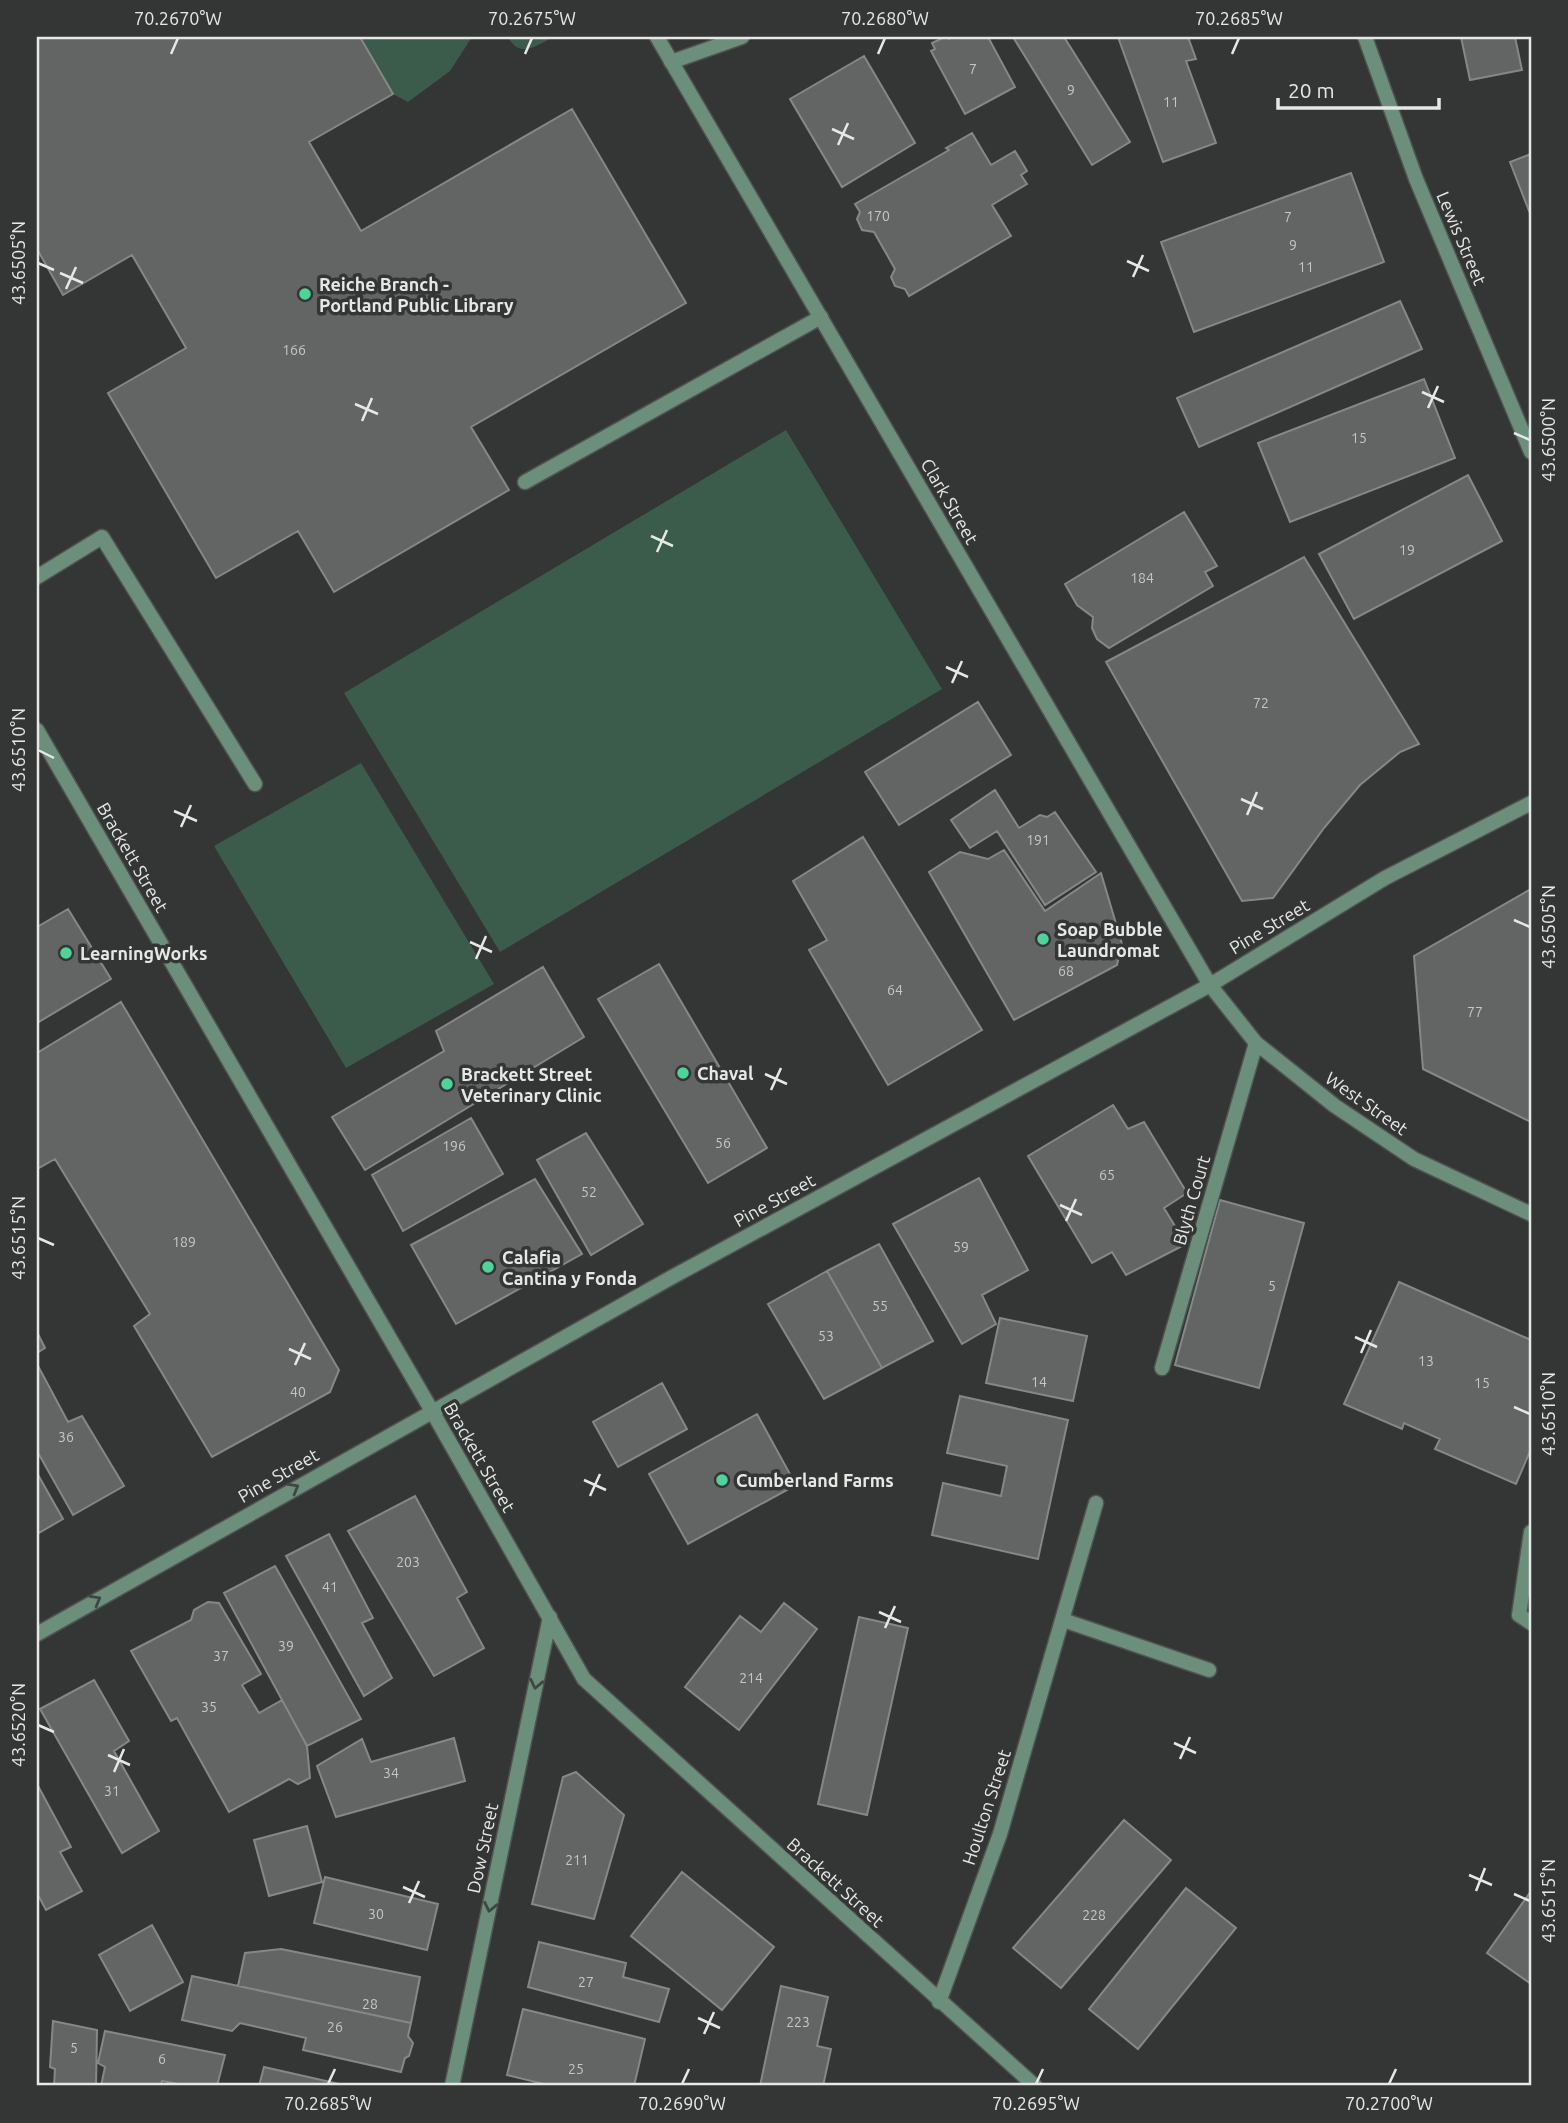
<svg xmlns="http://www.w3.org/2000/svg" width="1568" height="2123" viewBox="0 0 1568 2123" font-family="Ubuntu,sans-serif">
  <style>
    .green { fill: #3c5c4b }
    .building { fill: #626563; stroke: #858886; stroke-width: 2 }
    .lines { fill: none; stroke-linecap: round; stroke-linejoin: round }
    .lane-casing { stroke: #505250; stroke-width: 17 }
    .street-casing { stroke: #505250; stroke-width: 17 }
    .lane { stroke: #6c8f7c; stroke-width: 14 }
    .street { stroke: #6c8f7c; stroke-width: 14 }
    .oneway { stroke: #3e4842 }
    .ticks { fill: none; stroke: #e6e8e6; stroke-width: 2.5 }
    .poi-dot { fill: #50d398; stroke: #333634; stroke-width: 2.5 }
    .labels { text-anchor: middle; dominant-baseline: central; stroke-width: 7; stroke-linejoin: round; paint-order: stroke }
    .number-label { font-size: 14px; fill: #c5c7c5 }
    .street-label { font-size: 18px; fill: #e6e8e6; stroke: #333634 }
    .poi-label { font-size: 18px; font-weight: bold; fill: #e6e8e6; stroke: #333634; text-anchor: start }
    .neatline { fill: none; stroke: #e6e8e6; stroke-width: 2.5 }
    .ticks-label { font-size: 18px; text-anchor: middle; fill: #e6e8e6 }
  </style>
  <rect width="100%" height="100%" fill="#333634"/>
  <path class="green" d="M360,37H472L450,71L408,102L393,94Z
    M508,37H553C536,46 520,59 508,37Z
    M786,430L942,689L500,952L344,693Z
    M361,763L494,984L346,1068L214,846Z"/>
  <path class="building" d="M37,37H360L393,94L309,142L361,231L572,109L686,303L471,427L509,490L334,592L298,531L216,578L108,393L186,348L132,255L63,295L37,249Z
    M945,37H947L949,39L952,37H988L1015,87L965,114L931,51L935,49L932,43Z
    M1013,37H1064L1130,142L1092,165Z
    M1118,37H1188L1196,59L1186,61L1216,143L1163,162Z
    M1461,37H1515L1522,70L1470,80Z
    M864,56L915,143L842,187L790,99Z
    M972,133L991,165L1015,151L1027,171L1021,175L1027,184L992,205L1011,236L909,296L905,289L895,286L891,277L895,269L874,232L862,230L857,219L860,212L855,204L949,150L946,148Z
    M1531,154V216L1510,162Z
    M1351,173L1384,262L1194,332L1161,242Z
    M1400,301L1422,349L1199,447L1177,398Z
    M1424,379L1455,458L1290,522L1258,443Z
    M1468,475L1502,541L1354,619L1319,554Z
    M1184,512L1217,566L1205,572L1213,586L1109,648L1097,639L1092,628L1093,617L1077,605L1065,584Z
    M1304,557L1419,744L1400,752L1360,785L1324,828L1273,898L1242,901L1106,662Z
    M978,702L1011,755L899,825L865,772Z
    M995,790L1019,828L1040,815L1047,817L1055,812L1096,872L1045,905L997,831L970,848L951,820Z
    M863,837L982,1030L888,1085L809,950L827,940L793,881Z
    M1004,850L1045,911L1101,873L1122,944L1117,965L1014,1020L929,872L960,852L988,859Z
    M1531,889V1122L1423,1069L1414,956Z
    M68,909L111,979L37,1023V927Z
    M659,964L767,1148L708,1183L598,999Z
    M543,967L584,1037L365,1170L332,1117L444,1051L436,1031Z
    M121,1002L339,1370L330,1392L212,1457L134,1326L150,1314L55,1159L37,1169V1053Z
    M1113,1105L1128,1129L1144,1122L1187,1193L1164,1208L1186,1244L1126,1275L1112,1252L1092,1263L1028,1156Z
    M471,1118L503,1174L403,1231L372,1175Z
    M586,1133L643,1224L591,1255L537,1160Z
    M979,1178L1028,1270L982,1295L996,1324L962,1344L893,1224Z
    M535,1179L582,1254L456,1324L411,1245Z
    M1220,1200L1304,1223L1259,1388L1175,1365Z
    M879,1244L933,1341L882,1368L827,1271Z
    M827,1271L882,1368L824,1399L768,1304Z
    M1399,1282L1531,1340V1449L1516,1484L1435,1449L1440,1439L1404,1423L1402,1429L1344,1404Z
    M1000,1318L1087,1336L1073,1401L986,1383Z
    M37,1332L45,1348L37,1353Z
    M37,1364L68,1422L82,1416L124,1486L73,1515L37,1451Z
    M662,1383L687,1429L618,1467L593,1422Z
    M960,1396L1068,1420L1038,1559L932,1535L943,1483L1001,1496L1007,1466L947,1453Z
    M757,1414L796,1485L688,1544L649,1474Z
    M37,1473L63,1519L37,1534Z
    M415,1496L467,1592L457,1598L484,1648L434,1676L348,1531Z
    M329,1534L373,1618L362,1623L392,1678L364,1696L286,1556Z
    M275,1566L361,1719L307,1746L224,1593Z
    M208,1602L219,1603L261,1674L242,1685L259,1713L282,1700L307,1746L310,1778L298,1784L289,1779L229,1812L177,1718L171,1721L131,1651L191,1620L194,1610Z
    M784,1603L817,1629L739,1730L685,1687L740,1616L761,1632Z
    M859,1617L908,1628L867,1815L818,1804Z
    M94,1680L129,1741L114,1751L159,1831L122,1853L40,1709Z
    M454,1738L465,1781L336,1817L317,1766L362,1739L371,1762Z
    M576,1772L624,1815L594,1919L532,1904L563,1777Z
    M37,1784L71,1847L60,1852L82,1891L46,1910L37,1893Z
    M1124,1820L1171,1860L1061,1988L1013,1948Z
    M307,1826L322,1882L269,1896L254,1840Z
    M682,1872L774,1947L722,2010L631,1936Z
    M325,1877L438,1904L427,1950L314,1923Z
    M1186,1888L1236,1928L1138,2049L1089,2009Z
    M1531,1891V1984L1487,1953Z
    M152,1925L183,1982L130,2011L99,1955Z
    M539,1942L626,1963L623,1977L669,1989L659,2022L528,1987Z
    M281,1949L420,1977L411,2023L238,1986L245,1953Z
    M192,1976L411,2023L408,2036L413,2043L409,2056L405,2058L401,2072L303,2050L306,2038L240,2023L232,2031L182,2020Z
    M781,1986L828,1997L817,2046L831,2049L823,2086H760Z
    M523,2009L645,2039L634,2086H552L507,2075Z
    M53,2021L97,2030L96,2086H54L55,2069L50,2067Z
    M105,2031L225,2055L217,2086H189L162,2081L161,2086H101L105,2067L98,2063Z
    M264,2067L348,2086H259Z"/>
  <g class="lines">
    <defs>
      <path id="lane" d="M525,482L821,317
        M37,577L102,537L255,784
        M1531,1532L1519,1615L1531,1623"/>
      <path id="street" d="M657,37L1210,985L1256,1043L1335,1106L1414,1159L1531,1214
        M1365,37L1416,179L1531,452
        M671,62L742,37
        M37,730L432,1411L584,1679L1035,2086
        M1162,1368L1256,1043
        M1063,1620L1209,1670
        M37,1634L674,1276L1210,985L1385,878L1531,803
        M939,2002L1000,1834L1096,1503
        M452,2086L550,1617"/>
    </defs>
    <use href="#lane" class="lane-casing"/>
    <use href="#street" class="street-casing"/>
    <use href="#lane" class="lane"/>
    <use href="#street" class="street"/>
  </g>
  <defs><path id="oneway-chevron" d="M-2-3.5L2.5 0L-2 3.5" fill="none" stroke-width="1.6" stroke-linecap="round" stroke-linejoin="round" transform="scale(1.75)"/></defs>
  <g class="oneway">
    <use href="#oneway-chevron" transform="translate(294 1488) rotate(-30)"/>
    <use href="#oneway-chevron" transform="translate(96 1600) rotate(-30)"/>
    <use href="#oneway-chevron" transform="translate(536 1684) rotate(102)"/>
    <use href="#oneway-chevron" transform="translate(490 1907) rotate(102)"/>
  </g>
  <path class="ticks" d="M171,54L178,38M525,54L532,38M878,54L885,38M1232,54L1239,38M832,129L854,139M838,145L848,123M1127,261L1149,271M38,263L54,270M60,273L83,283M1133,277L1143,255M66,289L76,267M1422,392L1444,402M355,404L378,414M1428,408L1438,386M362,421L372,398M1514,433L1530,440M651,536L673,546M657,552L667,530M946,667L968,677M952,683L962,661M38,750L54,758M1241,799L1263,809M174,811L197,821M1247,815L1257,792M181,827L191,805M1514,920L1530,927M470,942L492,952M476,959L486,936M765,1074L787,1084M771,1090L781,1068M1060,1205L1082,1215M1066,1221L1076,1199M38,1238L54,1245M1355,1337L1377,1347M289,1349L311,1359M1361,1353L1371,1330M295,1365L305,1343M1514,1407L1530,1414M584,1480L606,1490M590,1496L600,1474M879,1612L901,1622M885,1628L895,1606M38,1725L54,1732M1174,1743L1196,1753M108,1755L130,1765M1180,1759L1190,1737M114,1772L124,1749M1469,1875L1492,1885M403,1887L425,1897M1476,1891L1485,1868M1514,1894L1530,1901M409,1903L419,1881M698,2018L720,2028M704,2034L714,2012M328,2084L335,2069M682,2084L689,2069M1036,2084L1043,2069M1389,2084L1396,2069"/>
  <g class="poi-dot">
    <circle cx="305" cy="294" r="7"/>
    <circle cx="1043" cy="939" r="7"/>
    <circle cx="66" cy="953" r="7"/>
    <circle cx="683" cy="1073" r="7"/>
    <circle cx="447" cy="1084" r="7"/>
    <circle cx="488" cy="1267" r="7"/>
    <circle cx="722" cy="1480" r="7"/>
  </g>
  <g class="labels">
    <g class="number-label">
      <text x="973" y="69">7</text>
      <text x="1071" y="90">9</text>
      <text x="1171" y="102">11</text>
      <text x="878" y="216">170</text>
      <text x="1288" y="217">7</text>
      <text x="1293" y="245">9</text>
      <text x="1306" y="267">11</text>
      <text x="294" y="350">166</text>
      <text x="1359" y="438">15</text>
      <text x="1407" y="550">19</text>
      <text x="1142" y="578">184</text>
      <text x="1261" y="703">72</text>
      <text x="1038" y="840">191</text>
      <text x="1066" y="971">68</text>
      <text x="895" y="990">64</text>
      <text x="1475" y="1012">77</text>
      <text x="723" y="1143">56</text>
      <text x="454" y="1146">196</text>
      <text x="1107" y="1175">65</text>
      <text x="589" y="1192">52</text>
      <text x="184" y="1242">189</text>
      <text x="961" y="1247">59</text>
      <text x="1272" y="1286">5</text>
      <text x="880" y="1306">55</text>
      <text x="826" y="1336">53</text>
      <text x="1426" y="1361">13</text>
      <text x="1039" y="1382">14</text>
      <text x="1482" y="1383">15</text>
      <text x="298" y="1392">40</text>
      <text x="66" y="1437">36</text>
      <text x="408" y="1562">203</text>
      <text x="330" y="1587">41</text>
      <text x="286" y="1646">39</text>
      <text x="221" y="1656">37</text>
      <text x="751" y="1678">214</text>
      <text x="209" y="1707">35</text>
      <text x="391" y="1773">34</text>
      <text x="112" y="1791">31</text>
      <text x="577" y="1860">211</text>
      <text x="376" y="1914">30</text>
      <text x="1094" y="1915">228</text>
      <text x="586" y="1982">27</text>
      <text x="370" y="2004">28</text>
      <text x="798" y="2022">223</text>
      <text x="335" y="2027">26</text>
      <text x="74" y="2048">5</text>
      <text x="162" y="2059">6</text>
      <text x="576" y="2069">25</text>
    </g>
    <g class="street-label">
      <text transform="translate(1462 238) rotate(67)">Lewis Street</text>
      <text transform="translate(950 501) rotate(60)">Clark Street</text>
      <text transform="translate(133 857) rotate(60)">Brackett Street</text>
      <text transform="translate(1269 926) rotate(-31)">Pine Street</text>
      <text transform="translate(1367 1103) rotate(35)">West Street</text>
      <text transform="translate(774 1200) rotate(-29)">Pine Street</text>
      <text transform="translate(1191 1200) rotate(-74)">Blyth Court</text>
      <text transform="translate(480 1457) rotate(60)">Brackett Street</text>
      <text transform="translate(278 1475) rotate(-30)">Pine Street</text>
      <text transform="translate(986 1807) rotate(-72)">Houlton Street</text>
      <text transform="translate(482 1848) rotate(-78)">Dow Street</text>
      <text transform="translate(836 1882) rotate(42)">Brackett Street</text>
    </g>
    <g class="poi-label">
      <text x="319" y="284">Reiche Branch -<tspan x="319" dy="21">Portland Public Library</tspan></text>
      <text x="1057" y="929">Soap Bubble<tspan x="1057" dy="21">Laundromat</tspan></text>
      <text x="80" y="953">LearningWorks</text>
      <text x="697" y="1073">Chaval</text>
      <text x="461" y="1074">Brackett Street<tspan x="461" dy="21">Veterinary Clinic</tspan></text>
      <text x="502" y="1257">Calafia<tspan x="502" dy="21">Cantina y Fonda</tspan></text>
      <text x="736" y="1480">Cumberland Farms</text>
    </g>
  </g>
  <rect width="1568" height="2123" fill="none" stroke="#333634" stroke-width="77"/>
  <path d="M1278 98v10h161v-10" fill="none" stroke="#e6e8e6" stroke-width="3.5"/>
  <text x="1288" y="98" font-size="21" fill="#e6e8e6" stroke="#333634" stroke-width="5" paint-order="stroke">20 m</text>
  <rect x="38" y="38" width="1492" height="2046" class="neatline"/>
  <g class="ticks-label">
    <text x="178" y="25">70.2670°W</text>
    <text x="532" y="25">70.2675°W</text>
    <text x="885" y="25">70.2680°W</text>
    <text x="1239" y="25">70.2685°W</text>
    <text transform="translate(19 263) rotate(-90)" y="6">43.6505°N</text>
    <text transform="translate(1549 440) rotate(-90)" y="6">43.6500°N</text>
    <text transform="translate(19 750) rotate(-90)" y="6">43.6510°N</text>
    <text transform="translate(1549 927) rotate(-90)" y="6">43.6505°N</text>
    <text transform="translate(19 1238) rotate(-90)" y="6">43.6515°N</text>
    <text transform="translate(1549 1414) rotate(-90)" y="6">43.6510°N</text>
    <text transform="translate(19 1725) rotate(-90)" y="6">43.6520°N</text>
    <text transform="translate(1549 1901) rotate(-90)" y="6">43.6515°N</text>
    <text x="328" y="2110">70.2685°W</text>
    <text x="682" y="2110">70.2690°W</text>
    <text x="1036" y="2110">70.2695°W</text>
    <text x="1389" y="2110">70.2700°W</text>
  </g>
</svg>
